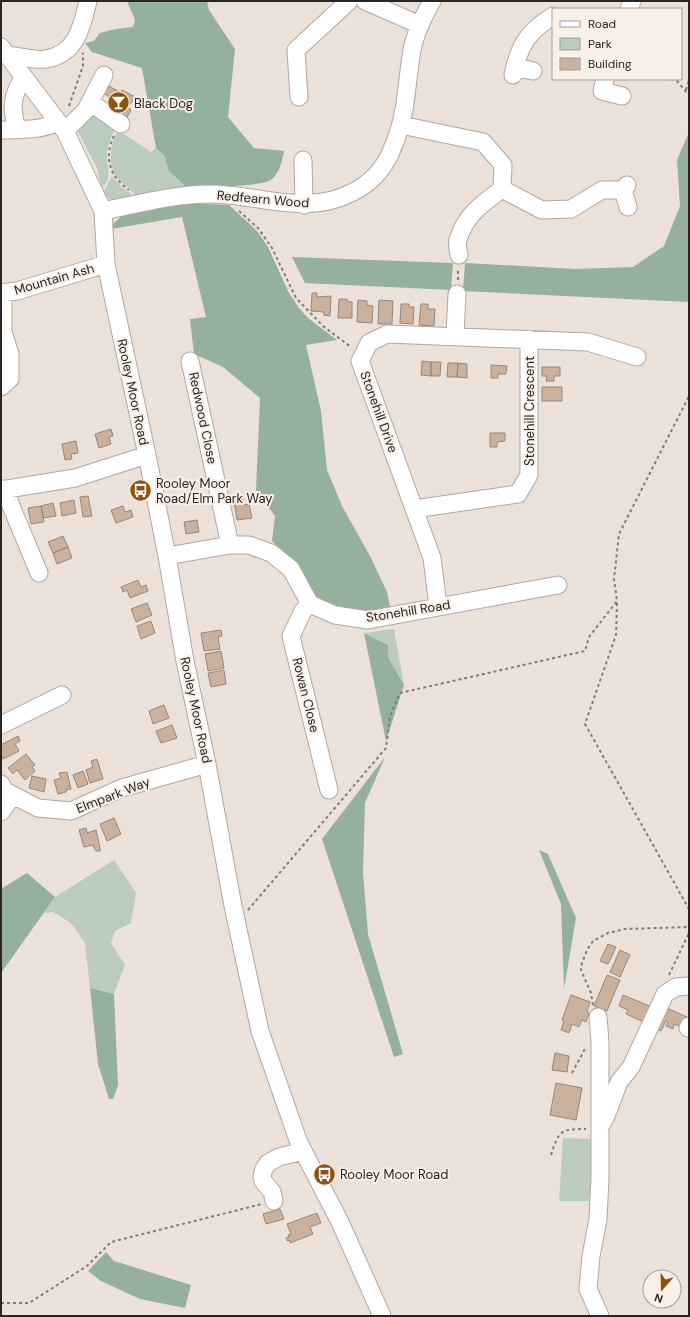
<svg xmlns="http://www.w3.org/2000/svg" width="690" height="1317" viewBox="0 0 690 1317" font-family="'DM Sans',sans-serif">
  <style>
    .green { fill: #bbccbf }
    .forest { fill: #95b09b }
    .building { fill: #cbb19b; stroke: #918881 }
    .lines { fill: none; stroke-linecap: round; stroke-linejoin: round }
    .minor-casing { stroke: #b0a79f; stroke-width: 19 }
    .path { stroke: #817b75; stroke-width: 2; stroke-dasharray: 3 3; stroke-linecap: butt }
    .minor { stroke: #fff; stroke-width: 17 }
    .labels { text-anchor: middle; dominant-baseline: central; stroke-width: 4; stroke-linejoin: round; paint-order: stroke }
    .poi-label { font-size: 13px; fill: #282522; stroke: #f8efe6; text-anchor: start }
    .street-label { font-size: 13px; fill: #282522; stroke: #f8efe6 }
  </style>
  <rect width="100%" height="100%" fill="#ebe1d9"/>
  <path class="green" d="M93,112L115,129C111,138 107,146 107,156C107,171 113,175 102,189L97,168L76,128Z
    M118,130L151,152L156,148L164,155L169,171L186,187L135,197C132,189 126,186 120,181C106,166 110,147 118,130Z
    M111,177H113L121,186L130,193L132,197C121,199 111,203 103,194Z
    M394,629L404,685L388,657V645L364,633Z
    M114,860L136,893L131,923L115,931L111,943L125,965L114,994L90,988L85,943L71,923L53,912L44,913L55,897Z
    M563,1138L595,1139L590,1201H559Z"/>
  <path class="forest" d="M127,1H207L209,10L235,49L228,117L254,148L284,151C282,161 280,172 272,179C262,188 202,186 186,187L169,171L164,155L156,148L142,68L92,52L85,43L94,41L100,33L116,29L133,27L135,20Z
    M689,132V302L463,291L465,263L575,269L633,267L664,246L680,206L677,160Z
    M186,203L229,205L257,231L268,247L289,293L299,308L308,318L337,340L306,345L321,411L327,470L342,506L370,556L387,592L391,611L363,613L338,608L318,600L306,584L295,564L272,541L275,516L256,490L260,398L223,367L194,354L190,319L206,317L182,217L111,229L113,224L122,216Z
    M292,257L453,263L451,290L305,283Z
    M364,633L388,645V657L404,685L386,741Z
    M385,757L365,803L363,872L368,934L403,1054L394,1057L322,839Z
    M539,850L548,854L576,918L564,989L561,904Z
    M27,873L55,897L1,973V889Z
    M90,988L114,994L118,1085L113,1099H109L98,1064Z
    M106,1252L114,1261L191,1285L185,1308L140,1299L101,1281L88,1271Z"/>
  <path class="building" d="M109,86L121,93L122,90L135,97L128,107L131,110L125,121L105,108L110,98L104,93Z
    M312,293H317V297L331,296L330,316L324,315V312L311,311Z
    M339,299H347V301L352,302V318H338Z
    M358,300L367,301V305L373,306L372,323L357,322Z
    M379,300L393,301L392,324H378Z
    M401,304H409V307H414L413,324L400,323Z
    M421,304H428V309H435L434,326L419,325Z
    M422,361L431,362V376L421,375Z
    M431,362H441L440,376H431Z
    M448,363H458L457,377H447Z
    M458,363L467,364V378L457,377Z
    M491,365L507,366L506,374H498V378H491Z
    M542,367H560V376H554V381H546L547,376H542Z
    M542,387H562V401H542Z
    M111,429L113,436L109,437L111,444L99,448L95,434Z
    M490,433H505V441L497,442V447H490Z
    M76,441L78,453L71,454L72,459L65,460L62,444Z
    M88,496L92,516L83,517L80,497Z
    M243,499L244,505L249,504L252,518L237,520L234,501Z
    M74,500L76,513L62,516L60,503Z
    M53,503L56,516L43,518L41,506Z
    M41,506L44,522L31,524L28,508Z
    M123,506L125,512L131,510L133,517L116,523L111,510Z
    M197,520L199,532L186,534L184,522Z
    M63,536L68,547L53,553L48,542Z
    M68,547L72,558L57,564L53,553Z
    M138,580L141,587L146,585L148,591L130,598L127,590L123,592L121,587Z
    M147,603L152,615L136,622L131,609Z
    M151,621L155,633L141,639L137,626Z
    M221,630L222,636L218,637L220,649L204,651L201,633Z
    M221,651L224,668L208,671L205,654Z
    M224,670L226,684L211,687L208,673Z
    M164,705L169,718L153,724L149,711Z
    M172,725L177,738L161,743L156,731Z
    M18,736L20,741L15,744L19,751L3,759L1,755V745Z
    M26,754L35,765L32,767L35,771L25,780L17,770L13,774L8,768Z
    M97,759L103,779L90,783L86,770L93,767L91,761Z
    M83,771L88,784L78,788L73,775Z
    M67,772L71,789L66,790V792L58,794L54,780L61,778L59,773Z
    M32,776L46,779L44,792L29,788Z
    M114,818L121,834L107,841L100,824Z
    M86,828L87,833L96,830L100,848V851H97L95,850L93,845L84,847L79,830Z
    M608,944L616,947L608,964L600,961Z
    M620,950L630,955L620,977L610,972Z
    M607,975L620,980L607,1011L594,1006Z
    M571,995L590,1002L587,1012L589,1013L586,1022L582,1020L579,1027L572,1024L569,1033L561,1030L564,1021L562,1020Z
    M623,995L654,1008L644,1022L626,1014L628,1010L619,1006Z
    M662,1006L687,1017L683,1028L674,1024L673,1029L666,1026L668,1022L666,1021L661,1031L653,1027Z
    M555,1053L569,1056L567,1072L552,1070Z
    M556,1083L582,1088L576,1120L550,1115Z
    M280,1209L284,1219L266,1224L263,1214Z
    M317,1213L321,1223L310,1227L313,1234L290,1243V1240L287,1241L286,1238L289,1237L288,1235L291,1234L287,1224Z"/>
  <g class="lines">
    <defs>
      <path id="minor" d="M365,1L420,25
        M629,9L632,1
        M1,47L65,131L103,211L106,264L147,455L167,556L185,661L207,764L233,906L260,1031L299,1143L340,1222L382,1316
        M7,55C18,56 36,61 46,59C77,54 82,26 88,1
        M515,67L533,71
        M513,75C519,46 527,32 553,16
        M605,79L602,91L622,96
        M299,97L296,50L349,1
        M90,102L121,124
        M401,125L483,142L503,165L502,189L542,210L571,209L602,190H623
        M17,129C11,108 11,96 24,77
        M1,130C21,129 40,131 58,122
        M65,131L86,110L104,75
        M303,160L304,205
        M627,185L623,190L628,207
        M103,211C138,204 174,194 210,194C259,194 306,217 353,192C369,184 382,171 390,154C400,133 405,110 407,87C409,73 410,59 413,45C417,30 424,15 432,1
        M459,255C458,251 457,244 458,240C465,215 483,203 502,189
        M1,293L17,291L106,264
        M455,336L457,294
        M190,361L230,545
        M1,387L10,379V354L3,332V293
        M4,489L39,573
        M1,490L75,478L147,455
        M414,509L518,494L529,475V339
        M167,556L230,545H249L271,553L291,569L310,604L335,615L368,620L558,585
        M310,604L303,611L291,636L329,790
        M438,606L432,558L360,361L369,343L387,334L588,342L637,357
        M1,725L62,695
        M1,784L5,791L38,808L71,811L122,788L207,764
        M1,812L13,795
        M598,1017L600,1042V1179L598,1219L591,1256L588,1289L600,1316
        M688,1028L689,1026
        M603,1122L606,1116L619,1082L631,1067L665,994L676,987L689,986
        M274,1201L272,1192L263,1181L262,1176L264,1169L268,1163L279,1157L303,1151"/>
    </defs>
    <use href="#minor" class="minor-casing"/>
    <path class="path" d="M671,79L676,80L689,95
      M686,90L689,80
      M69,106L83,66V54L82,53
      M114,136C106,151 107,170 120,182C122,185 126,187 129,190
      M239,211L258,228L272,248L296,298L323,326L351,347
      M458,280V269
      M617,603L616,635L585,724L689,909
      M248,910L386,748L390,716L400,693L585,651L589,637L617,601L614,579L619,534L689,396
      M669,975L689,933
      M593,1005L591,993L581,970L582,963L587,950L593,941L608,933L625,929L689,927
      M572,1073L585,1049
      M551,1155C559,1130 561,1129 586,1129
      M1,1303H29L87,1266L111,1242L262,1204"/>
    <use href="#minor" class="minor"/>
  </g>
  <defs>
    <symbol id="bar-disc" viewBox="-11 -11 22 22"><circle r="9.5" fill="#8e5213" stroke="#f8efe6"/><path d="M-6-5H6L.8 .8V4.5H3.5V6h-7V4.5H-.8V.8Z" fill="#fff"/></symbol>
    <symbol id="bus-disc" viewBox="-11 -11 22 22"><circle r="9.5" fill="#8e5213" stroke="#f8efe6"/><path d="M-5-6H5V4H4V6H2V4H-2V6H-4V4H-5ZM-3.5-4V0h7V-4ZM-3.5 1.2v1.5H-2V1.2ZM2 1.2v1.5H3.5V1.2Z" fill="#fff"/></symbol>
  </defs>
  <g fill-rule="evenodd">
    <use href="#bar-disc" x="106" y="90" width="25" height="25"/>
    <use href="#bus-disc" x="128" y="478" width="25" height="25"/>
    <use href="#bus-disc" x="312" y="1162" width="25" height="25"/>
  </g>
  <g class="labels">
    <g class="poi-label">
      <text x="134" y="103">Black Dog</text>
      <text x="156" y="483">Rooley Moor<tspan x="156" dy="15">Road/Elm Park Way</tspan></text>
      <text x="340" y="1174">Rooley Moor Road</text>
    </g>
    <g class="street-label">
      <text transform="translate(263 199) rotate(5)">Redfearn Wood</text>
      <text transform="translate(54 279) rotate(-16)">Mountain Ash</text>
      <text transform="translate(133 392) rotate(78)">Rooley Moor Road</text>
      <text transform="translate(529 411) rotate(-90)">Stonehill Crescent</text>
      <text transform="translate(379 412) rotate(70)">Stonehill Drive</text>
      <text transform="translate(203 418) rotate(78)">Redwood Close</text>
      <text transform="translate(408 611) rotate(-9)">Stonehill Road</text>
      <text transform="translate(306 695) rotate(76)">Rowan Close</text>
      <text transform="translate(196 710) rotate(78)">Rooley Moor Road</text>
      <text transform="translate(113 795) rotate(-21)">Elmpark Way</text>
    </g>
  </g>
  <rect width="690" height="1317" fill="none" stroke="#282522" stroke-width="4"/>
  <rect x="552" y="8" width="130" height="72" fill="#f8efe6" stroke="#a59e98"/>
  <rect x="560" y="21" width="20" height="6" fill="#ffffff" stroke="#a59e98"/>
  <text x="588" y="28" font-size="12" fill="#282522">Road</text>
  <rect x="560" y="38" width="20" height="12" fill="#bbccbf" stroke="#a59e98"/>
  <text x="588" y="48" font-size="12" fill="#282522">Park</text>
  <rect x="560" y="58" width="20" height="12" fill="#cbb19b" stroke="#a59e98"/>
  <text x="588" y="68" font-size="12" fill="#282522">Building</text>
  <g transform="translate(662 1289) rotate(200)"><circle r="19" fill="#f8efe6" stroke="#a59e98"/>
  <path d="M0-3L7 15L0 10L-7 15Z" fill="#8e5213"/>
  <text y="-6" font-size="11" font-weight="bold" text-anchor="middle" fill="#282522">N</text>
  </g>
</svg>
